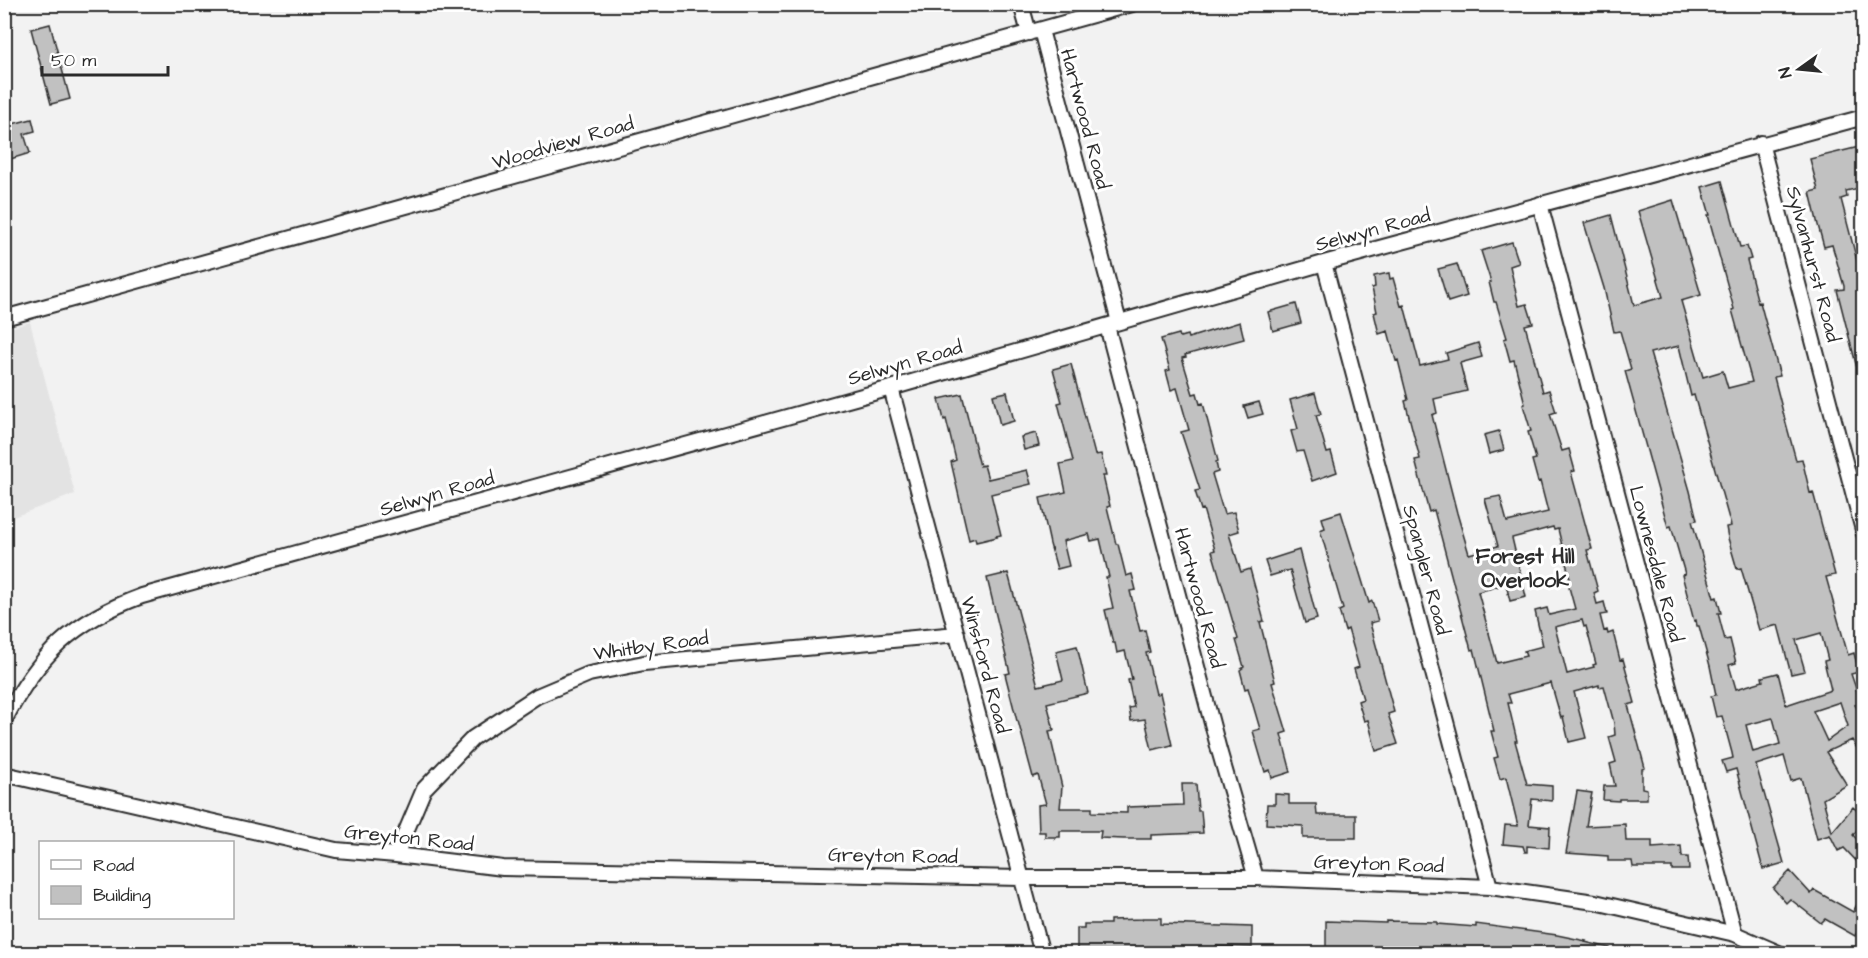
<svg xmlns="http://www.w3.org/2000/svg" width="1868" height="958" viewBox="0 0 1868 958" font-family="'Architects Daughter',sans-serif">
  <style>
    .built { fill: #e3e3e3 }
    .building { fill: #c1c1c1; stroke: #2b2b2b; stroke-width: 1.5; fill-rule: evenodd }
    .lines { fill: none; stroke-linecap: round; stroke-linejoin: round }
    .street-casing { stroke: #2b2b2b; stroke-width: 18 }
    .street { stroke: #fff; stroke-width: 14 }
    .labels { text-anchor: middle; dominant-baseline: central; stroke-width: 6; stroke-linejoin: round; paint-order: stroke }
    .street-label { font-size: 20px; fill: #2b2b2b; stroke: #fff }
    .neighbourhood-label { font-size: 21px; font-weight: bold; fill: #2b2b2b; stroke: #fff }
  </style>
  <rect width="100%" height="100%" fill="#f2f2f2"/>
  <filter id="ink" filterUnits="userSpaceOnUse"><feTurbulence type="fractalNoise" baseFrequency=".0167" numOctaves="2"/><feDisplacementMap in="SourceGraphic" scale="12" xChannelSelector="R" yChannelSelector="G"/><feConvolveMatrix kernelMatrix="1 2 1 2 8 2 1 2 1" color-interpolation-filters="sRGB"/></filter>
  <g filter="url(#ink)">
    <path class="built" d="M30,322L75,494L5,520V329Z"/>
    <path class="building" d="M50,24L70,99L51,104L31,29Z
      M32,119L35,131L24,134L30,153L4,161V126Z
      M1863,146V187L1846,191L1847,197L1841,199L1863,284V375L1859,376L1837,290L1844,289V286L1832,245L1824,247L1818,225L1810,192L1818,190L1810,159Z
      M1722,181L1740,247L1747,246L1751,259L1747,260L1758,303L1760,302L1780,376L1774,377L1784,416L1796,460L1802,459L1810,493L1813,492L1835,575L1826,577L1848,655L1854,653L1859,672L1851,674L1861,703L1855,705L1863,718V758L1852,740L1826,752L1847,785L1823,799L1832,832L1853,807L1863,816V823L1853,835L1863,846V868L1844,848L1838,851L1830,835L1817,839L1801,778L1791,781L1784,756L1756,765L1784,863L1763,869L1736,769L1726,772L1722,761L1733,758L1732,753L1722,716L1716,717L1711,696L1716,695L1710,666L1699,626H1697L1696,620L1694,621L1682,575L1685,574L1671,526L1668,527L1625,371L1631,369L1620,331L1614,332L1604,288L1584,223L1611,215L1634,305L1663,297L1638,211L1673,200L1701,295L1681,301L1703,377L1723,371L1728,388L1752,382L1732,310L1734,309L1708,215H1710L1702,187ZM1679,346L1691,396L1694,395L1731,526L1726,527L1728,538L1737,569L1741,568L1759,630L1778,625L1791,674L1805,671L1796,640L1821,633L1828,660L1824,661L1831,690L1786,705L1778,673L1762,677L1763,681L1736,689L1729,665L1736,663L1730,639L1725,640L1718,613H1721L1717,597L1714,598L1692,521L1697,520L1690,491L1650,353ZM1840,702L1848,726L1827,741L1813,711ZM1773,718L1780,744L1753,752L1746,725Z
      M1512,242L1519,263L1510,266L1519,306L1527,304L1533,323L1525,325L1543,392L1549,390L1556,412L1550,414L1562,451L1569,449L1575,471L1571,472L1592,549L1587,550L1598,591L1594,593L1597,604L1604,602L1607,614L1600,615L1604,631L1607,630L1608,634L1613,632L1620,660L1623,659L1635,703L1628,705L1645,768L1642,769V788L1647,789V799H1619V801L1603,800L1604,786H1615L1610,764L1616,762L1609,737L1615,735L1614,723L1604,686L1599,687V685L1574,692L1586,738L1569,742L1563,717L1561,718L1551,683L1508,694L1511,703H1508L1517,741H1515L1527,784L1552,786V801L1532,799L1529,825L1550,827L1549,848L1527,846V852H1525L1523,846L1503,844L1505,825L1518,826L1506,777L1500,779L1494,758L1498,757L1491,731H1494L1474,649L1471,650L1434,510L1429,512L1420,479L1415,460L1420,459L1405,401L1408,400L1398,360L1396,361L1388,331L1379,334L1374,313L1377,312L1372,288L1375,287L1374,276L1389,273L1390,279L1393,278L1401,306L1404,305L1420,366L1448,359L1446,353L1478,343L1482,357L1460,363L1467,391L1434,399L1437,413L1432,415L1457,513L1469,554L1498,546L1485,499L1500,496L1507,522L1548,512L1540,481L1538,482L1532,460L1536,459L1528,432L1531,431L1523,405L1525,404L1514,360L1510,361L1504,339L1507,338L1496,302H1494L1489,282H1491L1481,251ZM1553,527L1554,530L1558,529L1570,579L1567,580L1575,609L1549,615L1547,608L1535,611L1543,646L1524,651L1526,656L1497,663L1478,592L1506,584L1510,601L1526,597L1512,538ZM1582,620L1584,627L1586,626L1596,664L1593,665L1594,667L1567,674L1555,627Z
      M1457,264L1467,296L1448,302L1438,269Z
      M1296,304L1301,323L1273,331L1268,312Z
      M1240,322L1244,339L1185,355L1186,357L1182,358L1193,394L1197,393L1200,404L1203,403L1218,461L1216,462L1218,472L1212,474L1224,514L1234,512L1239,531L1229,534L1241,572L1250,569L1264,621L1260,622L1275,682L1272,683L1287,732L1281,734L1291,772L1272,778L1270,770L1265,772L1253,731L1260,729L1248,688L1245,689L1240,670L1244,667L1236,640L1238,639L1212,551L1215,550L1203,509L1201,510L1195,491L1200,490L1181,432L1189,430L1177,388L1171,390L1166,371L1170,370L1161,339L1179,334L1180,337L1187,335L1188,338Z
      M1071,364L1095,455L1101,454L1106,476H1103L1110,506L1107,507L1116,544H1118L1126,576L1132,574L1136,590L1130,591L1140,631L1145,630L1150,652L1146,653L1156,694L1160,693L1172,745L1152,750L1145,719L1131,721L1129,708L1134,707L1128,680L1132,679L1125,651L1117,653L1115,643H1113L1105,610L1113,608L1106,577H1109L1100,539L1091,541L1089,534L1063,541L1069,566L1057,569L1050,544L1040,498L1066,492L1060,464L1073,461L1058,403L1062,402L1053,369Z
      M1007,392L1014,421L1000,425L993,395Z
      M1315,393L1321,414L1316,415L1327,453L1331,452L1337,472L1312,481L1303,451L1297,452L1291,431L1298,429L1290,400Z
      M962,394L980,466L984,465L988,479L1027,470L1031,484L991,494L1001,535L996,536L997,537L976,542L975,538L969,540L951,462L956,460L946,419L944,420L939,399Z
      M1259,402L1263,414L1248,418L1244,406Z
      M1499,431L1504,450L1489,454L1484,435Z
      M1036,433L1039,446L1024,450L1021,437Z
      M1341,512L1369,603L1372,601L1378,621L1370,623L1394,712L1388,714L1398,744L1376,751L1368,720L1364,721L1358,701L1363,699L1354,669L1359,667L1348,629L1345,631L1339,611L1343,609L1320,530L1325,528L1322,518Z
      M1299,550L1317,619L1305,623L1290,570L1270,576L1265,561Z
      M1008,573L1038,686L1063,680L1056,651L1077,646L1088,693L1047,703L1054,730L1049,731L1062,787L1060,808H1092V812L1127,813V807L1183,805L1182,784H1196L1198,811H1201L1203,833L1151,835V839H1124L1100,838L1101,831H1060V837H1057L1055,839V837H1045V832H1039L1038,805L1046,804L1038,775L1033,777L1018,721H1017L1005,674L1010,673L987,578Z
      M1577,791L1592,793L1586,826L1625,824L1626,841H1652V848L1681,846L1682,857H1688L1689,870H1672V867H1633L1632,861H1608V856L1566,853Z
      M1275,794L1289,795V804H1316L1317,815H1356V838H1303V826L1266,824L1267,804H1275Z
      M1790,871L1811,894L1814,890L1853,912L1863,893V920L1855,936L1825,919L1821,923L1790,899L1786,903L1773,888Z
      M1142,918H1161V924L1252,927V947L1216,946V950L1184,951H1077V928H1084V924H1110V920L1142,919Z
      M1326,921L1386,923V921L1437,922V924L1476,927V924L1557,935L1586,941L1585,942L1610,948L1609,954H1454V951H1428V954L1326,953Z"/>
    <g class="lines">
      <defs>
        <path id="street" d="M1021,4L1029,33
          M1041,30L1119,322
          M1761,143L1864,534
          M1540,204L1735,934
          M1324,263L1490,887
          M4,318L1132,4
          M1107,326L1219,750L1256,878
          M891,388L1042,954
          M4,721C38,655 73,621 142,596L891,388L1324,263L1864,117
          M4,774L336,850L396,855L503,868L1021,878H1256L1490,887L1595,902L1735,934L1781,954
          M396,855L424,789L473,738L537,696L589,674L644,663L957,634"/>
      </defs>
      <use href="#street" class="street-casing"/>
      <use href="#street" class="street"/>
    </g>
  </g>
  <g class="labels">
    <g class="street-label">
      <text transform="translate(1085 119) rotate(75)">Hartwood Road</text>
      <text transform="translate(563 143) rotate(-16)">Woodview Road</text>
      <text transform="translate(1373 230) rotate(-15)">Selwyn Road</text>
      <text transform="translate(1813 264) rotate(75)">Sylvanhurst Road</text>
      <text transform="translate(905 363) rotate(-16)">Selwyn Road</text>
      <text transform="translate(437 494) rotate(-16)">Selwyn Road</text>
      <text transform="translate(1656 564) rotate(75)">Lownesdale Road</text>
      <text transform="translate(1426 570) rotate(75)">Spangler Road</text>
      <text transform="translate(1199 598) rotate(75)">Hartwood Road</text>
      <text transform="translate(651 646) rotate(-8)">Whitby Road</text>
      <text transform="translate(985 665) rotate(75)">Winsford Road</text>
      <text transform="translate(409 838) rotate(6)">Greyton Road</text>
      <text transform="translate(893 856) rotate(1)">Greyton Road</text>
      <text transform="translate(1379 864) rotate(2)">Greyton Road</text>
    </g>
    <g class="neighbourhood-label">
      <text x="1525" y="556">Forest Hill<tspan x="1525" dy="24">Overlook</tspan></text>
    </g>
  </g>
  <rect width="1868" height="958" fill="none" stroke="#fff" stroke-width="24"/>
  <rect x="12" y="12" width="1844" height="934" fill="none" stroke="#2b2b2b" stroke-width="2" filter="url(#ink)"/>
  <rect x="39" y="841" width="195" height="78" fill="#ffffff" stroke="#aaaaaa" stroke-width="1.5"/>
  <rect x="51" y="860" width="30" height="9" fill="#ffffff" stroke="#aaaaaa" stroke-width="1.5"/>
  <text x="93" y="871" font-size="18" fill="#2b2b2b">Road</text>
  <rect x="51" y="886" width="30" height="18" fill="#c1c1c1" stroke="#aaaaaa" stroke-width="1.5"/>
  <text x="93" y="901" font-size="18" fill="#2b2b2b">Building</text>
  <g transform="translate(1799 69) rotate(255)" stroke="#ffffff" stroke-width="4.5" paint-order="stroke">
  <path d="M0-4.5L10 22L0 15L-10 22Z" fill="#2b2b2b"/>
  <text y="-9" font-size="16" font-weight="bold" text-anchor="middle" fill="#2b2b2b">N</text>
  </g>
  <path d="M42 66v9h126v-9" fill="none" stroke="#2b2b2b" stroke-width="3"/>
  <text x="51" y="66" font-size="18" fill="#2b2b2b" stroke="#ffffff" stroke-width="4.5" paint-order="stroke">50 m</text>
</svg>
